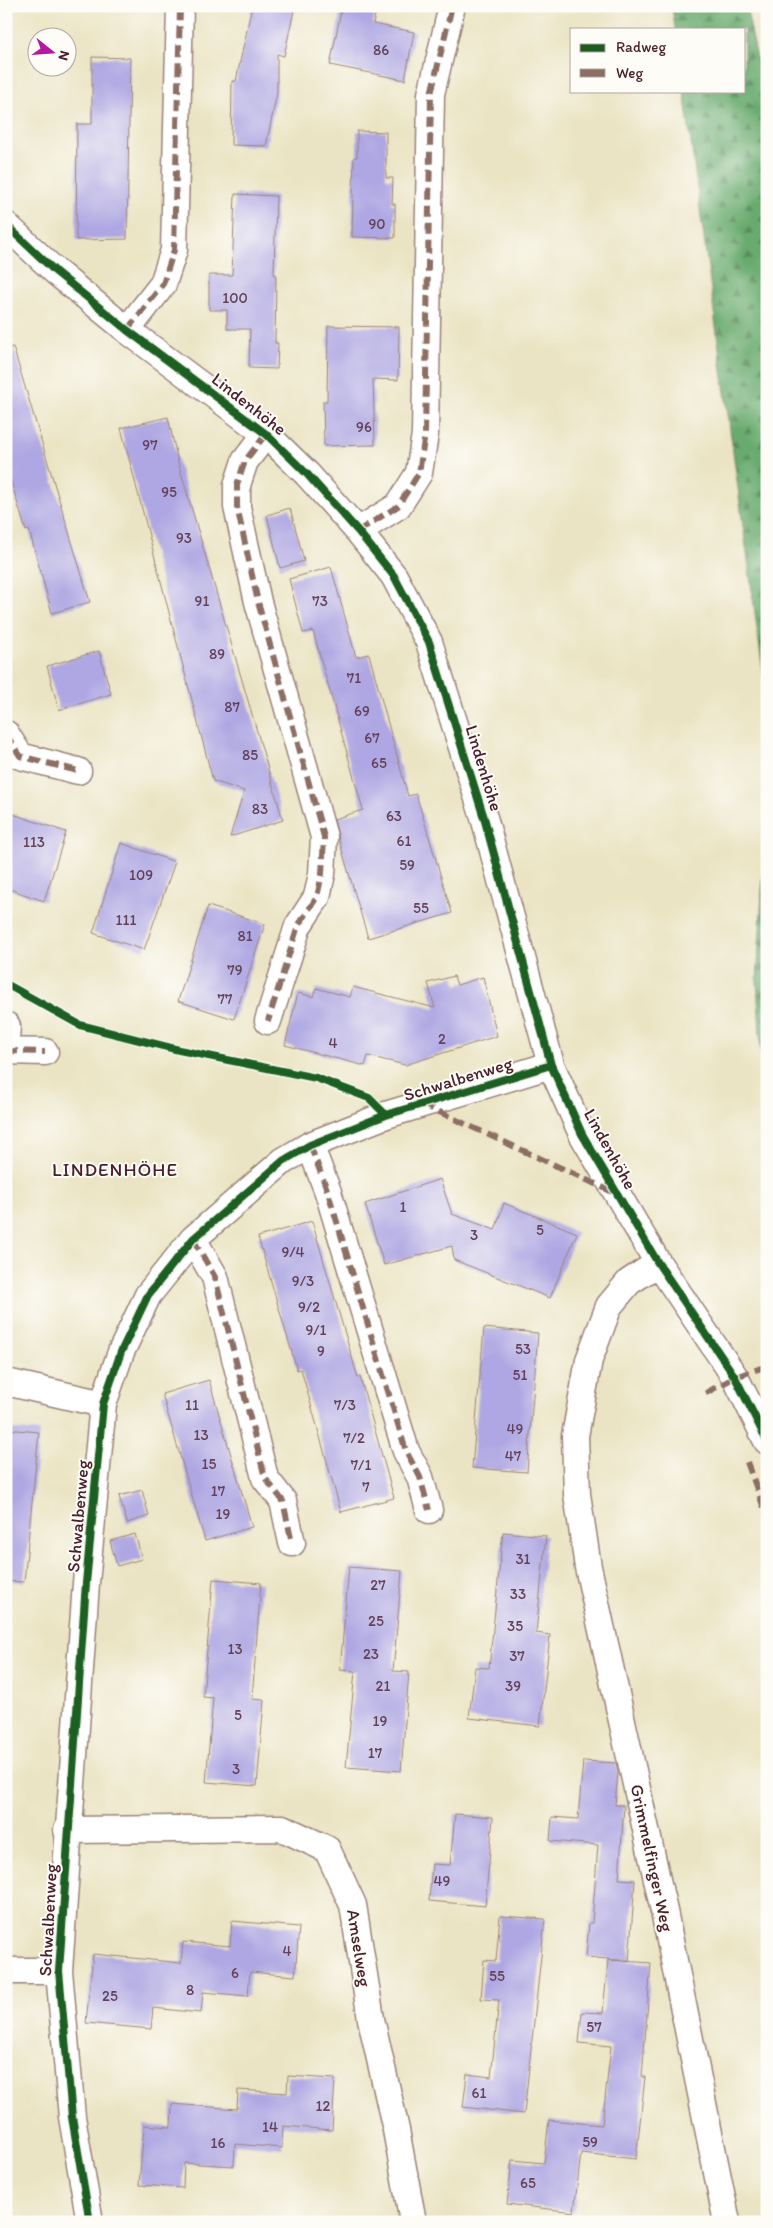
<svg xmlns="http://www.w3.org/2000/svg" width="773" height="2228" viewBox="0 0 773 2228" font-family="Itim,sans-serif">
  <style>
    .forest { fill: url(#forest-firs); stroke: #5a654c }
    .building { fill: #afa7e3 }
    .lines { fill: none; stroke-linecap: round; stroke-linejoin: round }
    .street-casing { stroke: #9a8278; stroke-width: 29 }
    .street { stroke: #fff; stroke-width: 26 }
    .quiet { stroke: #8d6e63; stroke-width: 6; stroke-dasharray: 12 6; stroke-linecap: butt }
    .cycleway-casing { stroke: #fdfcf7; stroke-width: 11 }
    .cycleway { stroke: #1b5e20; stroke-width: 8 }
    .labels { text-anchor: middle; dominant-baseline: central; stroke-width: 4; stroke-linejoin: round; paint-order: stroke }
    .number-label { font-size: 15px; fill: #634159 }
    .street-label { font-size: 18px; fill: #4a1f2b; stroke: #fdfcf7 }
    .neighbourhood-label { font-size: 19px; letter-spacing: 1px; fill: #4a1f2b; stroke: #fdfcf7 }
  </style>
  <defs>
    <pattern id="forest-firs" width="22" height="20" patternUnits="userSpaceOnUse" patternTransform="scale(1.25)"><rect width="22" height="20" fill="#69ab6e"/><path d="M5 1l3.5 6h-7zM16 11l3.5 6h-7z" fill="#588b5b"/></pattern>
  </defs>
  <rect width="100%" height="100%" fill="#fdfcf7"/>
  <filter id="ink" filterUnits="userSpaceOnUse"><feTurbulence type="fractalNoise" baseFrequency=".02" numOctaves="2"/><feDisplacementMap in="SourceGraphic" scale="10" xChannelSelector="R" yChannelSelector="G"/><feConvolveMatrix kernelMatrix="1 2 1 2 8 2 1 2 1" color-interpolation-filters="sRGB"/></filter>
  <filter id="wash" filterUnits="userSpaceOnUse"><feTurbulence type="fractalNoise" baseFrequency=".0096" numOctaves="4" result="noise"/><feDisplacementMap in="SourceGraphic" scale="20" xChannelSelector="R" yChannelSelector="G"/><feGaussianBlur stdDeviation="1.12" result="paint"/><feColorMatrix in="noise" values="0 0 0 0 0 0 0 0 0 0 0 0 0 0 0 0 0 1.4 0 .05"/><feComposite in="paint" operator="in"/></filter>
  <g filter="url(#wash)">
    <rect width="100%" height="100%" fill="#ebe4c4"/>
    <path class="forest" d="M672,6H746L766,103L767,701L684,91H744V29H675Z
      M767,805V1159L757,981Z"/>
    <g id="blocks">
      <path class="building" d="M252,6H295L284,56L277,54V93L266,146L231,145L232,81H236Z
        M342,6H377L373,24L414,32L405,80L330,65Z
        M92,57L130,58L127,239L76,240L77,124H92Z
        M357,131L386,132V178H393L392,204H395V238L352,237L354,157H357Z
        M235,194L276,196L274,275H276L275,343H278L277,369L249,368L250,329H227V310H209V275H232Z
        M328,326L399,327L398,380L373,379L375,445L324,446L323,401H327Z
        M13,347L90,602L52,613L29,530L26,531L6,465V348Z
        M168,417L178,462L283,820L230,837L244,791L213,781L121,428Z
        M290,508L304,561L280,568L267,515Z
        M331,567L356,657L369,654L408,796L416,794L452,913L368,938L339,840L334,819L363,810L313,631L303,633L289,579Z
        M99,651L111,694L59,710L47,666Z
        M13,814L66,832L44,901L6,888V835Z
        M121,843L175,862L144,950L93,933Z
        M208,906L265,924L234,1019L178,1001Z
        M454,976L457,985L483,977L497,1036L405,1065L368,1056L365,1066L285,1045L298,993L314,997L316,988L350,997L353,987L435,1008L428,983Z
        M440,1179L452,1214L495,1230L504,1203L577,1233L550,1298L454,1260L452,1246L384,1265L365,1204Z
        M312,1221L358,1378L360,1377L394,1498L341,1512L301,1369L297,1370L258,1237Z
        M484,1328L538,1333L527,1472L472,1468Z
        M209,1380L252,1527L205,1541L162,1394Z
        M6,1429L39,1432L24,1582L6,1581Z
        M142,1490L149,1516L127,1523L119,1496Z
        M503,1532L546,1536L536,1633L550,1635L540,1726L469,1718L475,1667L489,1668Z
        M135,1534L142,1559L117,1566L110,1541Z
        M349,1567L402,1571L393,1671L409,1672L401,1771L346,1767L355,1671L340,1670Z
        M213,1579L261,1583L252,1699L264,1700L257,1786L206,1782L213,1698L203,1697Z
        M583,1761L616,1763L618,1772L615,1805H624L619,1879L635,1880L629,1961L586,1957L589,1923H592L598,1845L550,1841L552,1817L578,1819Z
        M455,1814L493,1817L485,1906L429,1901L432,1864L450,1865Z
        M500,1916L545,1919L524,2114L463,2107L467,2074L491,2077L499,2000L481,1999L484,1960L496,1961Z
        M232,1921L299,1927L295,1976L250,1972L248,1996L203,1992L201,2013L153,2008L151,2029L86,2023L93,1954L181,1963L183,1942L230,1946Z
        M608,1960L651,1963L642,2077H645L636,2159L581,2153L574,2212L507,2204L512,2160L544,2163L549,2120L602,2125L611,2046L579,2043L582,2012L603,2013Z
        M288,2076L335,2079L332,2130L283,2126L282,2148L235,2144L234,2166L184,2163L183,2188L139,2185L144,2125L171,2127L172,2104L237,2109L238,2090L287,2093Z"/>
    </g>
  </g>
  <g filter="url(#ink)">
    <use href="#blocks" fill-opacity="0" stroke="#9a8278" stroke-width="1"/>
    <g class="lines">
      <defs>
        <path id="street" d="M6,225L56,272L127,330L266,434L307,474L358,531L394,576L429,642L485,821L551,1065L582,1134L658,1263L735,1377L767,1441
          M127,330L163,284L174,250L180,6
          M266,434L245,461L237,485V507L258,602L324,837L322,874L317,897L298,926L268,1021
          M358,531L398,506L419,473L425,434L431,94L452,6
          M6,734L20,756L78,771
          M6,1040L7,1026
          M6,1051L45,1052
          M310,1145L328,1192L406,1451L420,1477L429,1510
          M193,1239L215,1277L265,1478L283,1501L292,1543
          M658,1263L629,1282L609,1306L589,1360L575,1436L577,1494L588,1567L664,1911L727,2222
          M6,1382L103,1404
          M67,1830L282,1828L327,1849L353,1905L371,2019L396,2130L413,2222
          M6,1971H59
          M90,2222L72,2117L59,1971L86,1583L103,1404L121,1352L148,1295L193,1239L283,1161L310,1145L386,1115L551,1065"/>
      </defs>
      <use href="#street" class="street-casing"/>
      <use href="#street" class="street"/>
      <path class="quiet" d="M127,330L163,284L174,250L180,6
        M266,434L245,461L237,485V507L258,602L324,837L322,874L317,897L298,926L268,1021
        M358,531L398,506L419,473L425,434L431,94L452,6
        M6,734L20,756L78,771
        M6,1040L7,1026
        M6,1051L45,1052
        M422,1104L615,1193
        M310,1145L328,1192L406,1451L420,1477L429,1510
        M193,1239L215,1277L265,1478L283,1501L292,1543
        M706,1393L735,1377L767,1366
        M747,1462L767,1516"/>
      <defs>
        <path id="cycleway" d="M6,225L56,272L127,330L266,434L307,474L358,531L394,576L429,642L485,821L551,1065L582,1134L658,1263L735,1377L767,1441
          M6,984L80,1025L179,1050L316,1078L369,1098L386,1115
          M90,2222L72,2117L59,1971L86,1583L103,1404L121,1352L148,1295L193,1239L283,1161L310,1145L386,1115L551,1065"/>
      </defs>
      <use href="#cycleway" class="cycleway-casing"/>
      <use href="#cycleway" class="cycleway"/>
    </g>
  </g>
  <g class="labels">
    <g class="number-label">
      <text x="381" y="50">86</text>
      <text x="377" y="224">90</text>
      <text x="235" y="298">100</text>
      <text x="364" y="427">96</text>
      <text x="150" y="445">97</text>
      <text x="169" y="492">95</text>
      <text x="184" y="538">93</text>
      <text x="202" y="601">91</text>
      <text x="320" y="601">73</text>
      <text x="217" y="654">89</text>
      <text x="354" y="678">71</text>
      <text x="232" y="707">87</text>
      <text x="362" y="711">69</text>
      <text x="372" y="738">67</text>
      <text x="250" y="755">85</text>
      <text x="379" y="763">65</text>
      <text x="260" y="809">83</text>
      <text x="394" y="816">63</text>
      <text x="404" y="841">61</text>
      <text x="34" y="842">113</text>
      <text x="407" y="865">59</text>
      <text x="141" y="875">109</text>
      <text x="421" y="908">55</text>
      <text x="126" y="920">111</text>
      <text x="245" y="936">81</text>
      <text x="235" y="970">79</text>
      <text x="225" y="999">77</text>
      <text x="442" y="1039">2</text>
      <text x="333" y="1043">4</text>
      <text x="403" y="1207">1</text>
      <text x="540" y="1230">5</text>
      <text x="474" y="1235">3</text>
      <text x="293" y="1252">9/4</text>
      <text x="303" y="1281">9/3</text>
      <text x="309" y="1307">9/2</text>
      <text x="316" y="1330">9/1</text>
      <text x="523" y="1349">53</text>
      <text x="321" y="1351">9</text>
      <text x="520" y="1375">51</text>
      <text x="192" y="1405">11</text>
      <text x="345" y="1405">7/3</text>
      <text x="515" y="1429">49</text>
      <text x="201" y="1435">13</text>
      <text x="354" y="1438">7/2</text>
      <text x="513" y="1456">47</text>
      <text x="209" y="1464">15</text>
      <text x="361" y="1465">7/1</text>
      <text x="366" y="1487">7</text>
      <text x="218" y="1491">17</text>
      <text x="223" y="1514">19</text>
      <text x="523" y="1559">31</text>
      <text x="378" y="1585">27</text>
      <text x="518" y="1594">33</text>
      <text x="376" y="1621">25</text>
      <text x="515" y="1626">35</text>
      <text x="235" y="1649">13</text>
      <text x="371" y="1654">23</text>
      <text x="517" y="1656">37</text>
      <text x="383" y="1686">21</text>
      <text x="513" y="1686">39</text>
      <text x="238" y="1715">5</text>
      <text x="380" y="1721">19</text>
      <text x="375" y="1753">17</text>
      <text x="236" y="1769">3</text>
      <text x="442" y="1881">49</text>
      <text x="287" y="1951">4</text>
      <text x="235" y="1973">6</text>
      <text x="497" y="1976">55</text>
      <text x="190" y="1990">8</text>
      <text x="110" y="1996">25</text>
      <text x="594" y="2027">57</text>
      <text x="479" y="2093">61</text>
      <text x="323" y="2106">12</text>
      <text x="270" y="2127">14</text>
      <text x="590" y="2142">59</text>
      <text x="218" y="2143">16</text>
      <text x="528" y="2183">65</text>
    </g>
    <g class="street-label">
      <text transform="translate(249 404) rotate(38)">Lindenhöhe</text>
      <text transform="translate(484 768) rotate(73)">Lindenhöhe</text>
      <text transform="translate(458 1079) rotate(-17)">Schwalbenweg</text>
      <text transform="translate(610 1149) rotate(61)">Lindenhöhe</text>
      <text transform="translate(78 1516) rotate(-85)">Schwalbenweg</text>
      <text transform="translate(652 1858) rotate(78)">Grimmelfinger Weg</text>
      <text transform="translate(48 1920) rotate(-87)">Schwalbenweg</text>
      <text transform="translate(359 1948) rotate(81)">Amselweg</text>
    </g>
    <g class="neighbourhood-label">
      <text x="115" y="1169">LINDENHÖHE</text>
    </g>
  </g>
  <rect width="773" height="2228" fill="none" stroke="#fdfcf7" stroke-width="25"/>
  <rect x="570" y="28" width="175" height="65" fill="#fdfcf7" stroke="#b5a4a5"/>
  <rect x="580" y="44" width="25" height="8" fill="#1b5e20" stroke="#b5a4a5"/>
  <text x="616" y="52" font-size="15" fill="#4a1f2b">Radweg</text>
  <rect x="580" y="69" width="25" height="8" fill="#8d6e63" stroke="#b5a4a5"/>
  <text x="616" y="78" font-size="15" fill="#4a1f2b">Weg</text>
  <g transform="translate(52 52) rotate(107)"><circle r="24" fill="#fdfcf7" stroke="#b5a4a5"/>
  <path d="M0-4L9 19L0 12L-9 19Z" fill="#b5179e"/>
  <text y="-8" font-size="14" font-weight="bold" text-anchor="middle" fill="#4a1f2b">N</text>
  </g>
</svg>
